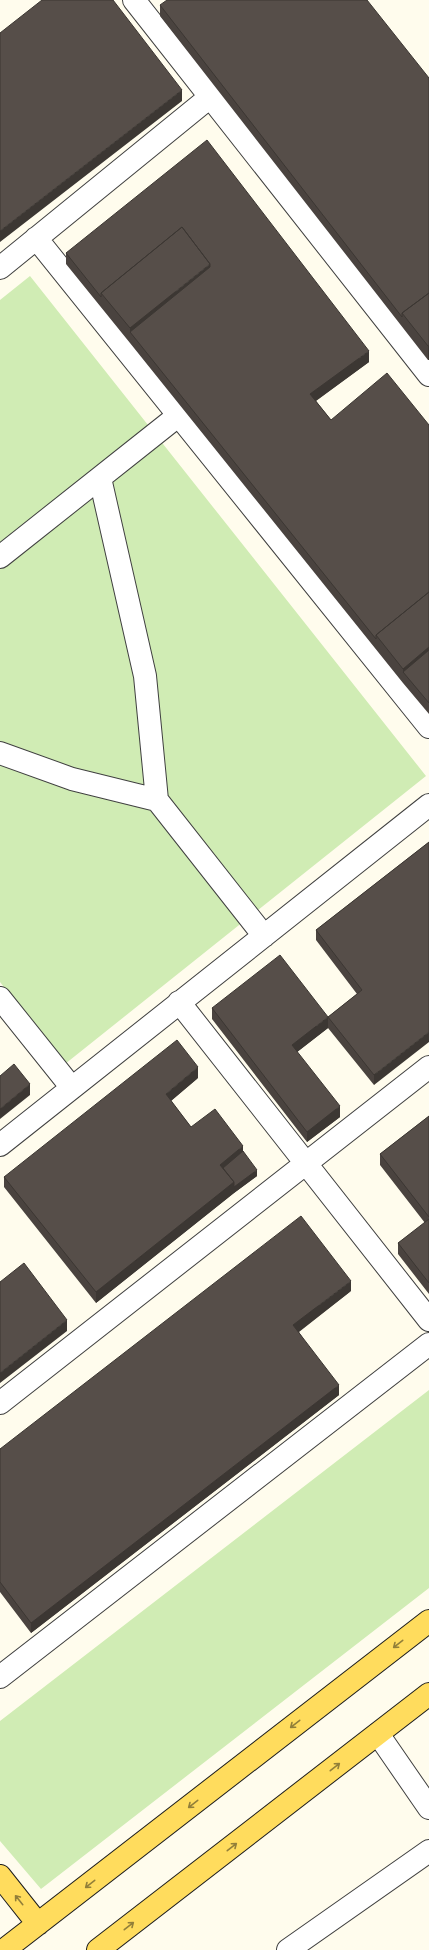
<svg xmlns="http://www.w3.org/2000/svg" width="429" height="1950" viewBox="0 0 429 1950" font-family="'Libre Baskerville',serif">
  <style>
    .green { fill: #d0ecb4 }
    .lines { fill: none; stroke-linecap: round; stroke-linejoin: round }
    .minor-casing { stroke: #404040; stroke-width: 24 }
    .major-casing { stroke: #1e1e1e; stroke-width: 24 }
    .minor { stroke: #fff; stroke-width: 22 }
    .major { stroke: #ffdc5d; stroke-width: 22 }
    .wall { fill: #4a433f }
    .shaded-wall { fill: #3c3733 }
    .building { fill: #564e49; stroke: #3c3733 }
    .oneway { stroke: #927f39 }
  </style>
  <rect width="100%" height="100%" fill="#fffced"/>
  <path class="green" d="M30,276L426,776L65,1064L0,982V300Z
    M429,1390V1588L41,1889L0,1841V1721Z"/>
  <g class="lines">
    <defs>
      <path id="minor" d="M134,0L429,375
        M36,238L429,727
        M0,268L210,97
        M100,478L145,676L157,800L264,936
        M0,557L179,415
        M0,753L72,779L157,800
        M0,998L72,1088
        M179,1002L429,1320
        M0,1145L429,805
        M0,1403L429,1067
        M0,1677L429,1344
        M378,1734L429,1808
        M288,1950L429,1851"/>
      <path id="major" d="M0,1876L38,1924
        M4,1950L429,1621
        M98,1950L429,1694"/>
    </defs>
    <use href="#minor" class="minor-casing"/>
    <use href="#major" class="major-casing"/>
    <use href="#minor" class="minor"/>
    <use href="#major" class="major"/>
  </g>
  <path class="wall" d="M160,5L429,78V360H428L160,16Z
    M66,253L369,362L316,401L331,420L429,425V714L403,683L130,343L66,264Z
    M429,842L374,1085L328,1028V1017L357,994L316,940V930Z
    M212,1008L328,1028L297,1052L340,1117L307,1142L212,1019Z
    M198,1078L171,1101L191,1127L243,1151L257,1176L234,1193L96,1303L4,1187V1177Z
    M429,1116V1294L398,1254V1243L425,1223L380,1165V1154Z
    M351,1291L299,1332L339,1395L31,1633L0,1592V1449Z"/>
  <path class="shaded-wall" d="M182,90V101L0,242V231Z
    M210,264V278L130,332V328Z
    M428,346H429V360H428Z
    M369,351V362L310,405V394Z
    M429,647V661L403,672V669Z
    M328,1017V1028L292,1056V1045Z
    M429,1032V1042L374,1085V1075Z
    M198,1067V1078L166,1105V1094Z
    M30,1084V1095L0,1119V1109Z
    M340,1106V1117L307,1142V1132Z
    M243,1146V1157L223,1173L220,1165Z
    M257,1170V1176L234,1193V1187Z
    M234,1182V1193L96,1303V1292Z
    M351,1281V1291L293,1336V1325Z
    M67,1320V1331L0,1383V1373Z
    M339,1385V1395L31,1633V1623Z"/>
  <path class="building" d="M42,0H113L182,90L0,231V33Z
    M167,0H367L429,78V293L402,313V317L160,5Z
    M207,140L369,351L310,394L331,420L387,373L429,425V592L376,635V639L130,332L210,267V264L182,227L101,293V297L66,253Z
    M182,227L210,264L130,328L101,293Z
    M429,293V346H428L402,313Z
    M429,592V647L403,669L376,635Z
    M429,650V703L403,672Z
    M429,842V1032L374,1075L328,1017L362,990L316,930Z
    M280,955L328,1017L292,1045L340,1106L307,1132L212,1008Z
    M177,1040L198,1067L166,1094L191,1127L215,1109L243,1146L220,1165L234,1182L96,1292L4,1177Z
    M14,1064L30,1084L0,1109V1076Z
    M429,1116V1217L380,1154Z
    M243,1151L257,1170L234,1187V1182L223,1168Z
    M301,1216L351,1281L293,1325L339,1385L31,1623L0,1582V1449Z
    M429,1219V1283L398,1243Z
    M24,1263L67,1320L0,1373V1282Z"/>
  <defs><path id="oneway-shaft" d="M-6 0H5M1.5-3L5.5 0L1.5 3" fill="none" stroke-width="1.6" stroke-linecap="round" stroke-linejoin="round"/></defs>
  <g class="oneway">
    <use href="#oneway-shaft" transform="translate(398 1644) rotate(142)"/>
    <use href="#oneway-shaft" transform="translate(295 1724) rotate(142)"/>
    <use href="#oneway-shaft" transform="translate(335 1767) rotate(-38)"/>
    <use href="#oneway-shaft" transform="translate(193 1804) rotate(142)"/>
    <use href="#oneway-shaft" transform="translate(232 1847) rotate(-38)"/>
    <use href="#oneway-shaft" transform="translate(90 1884) rotate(142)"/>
    <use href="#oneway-shaft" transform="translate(19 1900) rotate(-129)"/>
    <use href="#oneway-shaft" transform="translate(129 1926) rotate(-38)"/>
  </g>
</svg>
